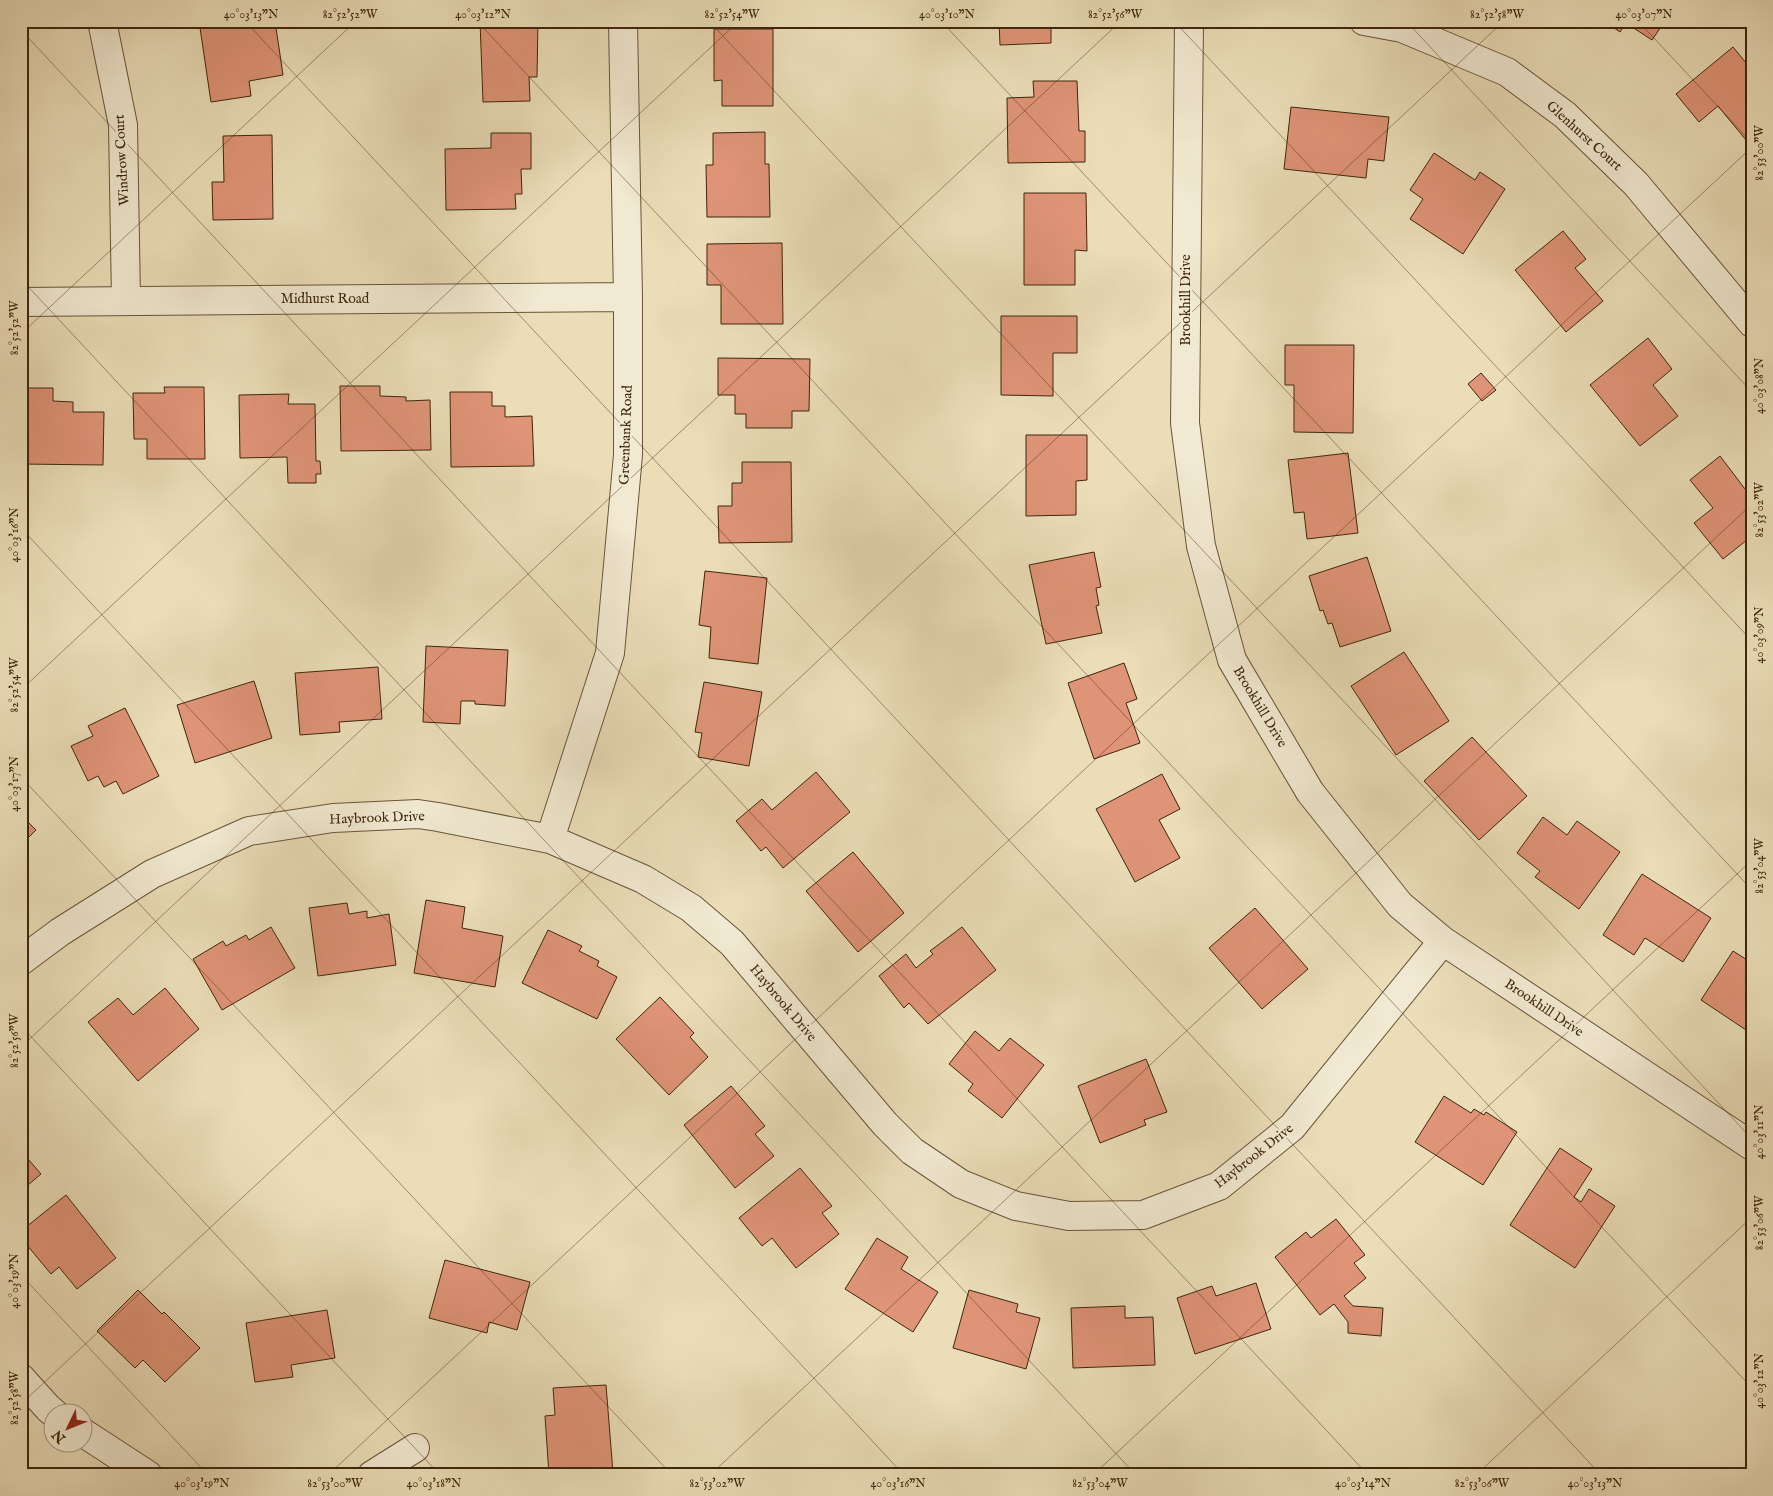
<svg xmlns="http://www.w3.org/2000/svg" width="1773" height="1496" viewBox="0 0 1773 1496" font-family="'IM FELL English',serif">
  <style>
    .building { fill: #df9477; stroke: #3f260c }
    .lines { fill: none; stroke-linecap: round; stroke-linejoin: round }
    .street-casing { stroke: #6a5437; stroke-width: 30 }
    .street { stroke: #f1e9d1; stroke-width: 28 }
    .ticks { fill: none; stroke: #3f260c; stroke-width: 1; stroke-opacity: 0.45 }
    .labels { text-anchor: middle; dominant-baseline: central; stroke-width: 4.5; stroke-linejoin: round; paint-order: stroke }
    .street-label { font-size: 14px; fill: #3f260c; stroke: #f1e9d1 }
    .neatline { fill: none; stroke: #3f260c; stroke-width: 2 }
    .ticks-label { font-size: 12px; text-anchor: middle; fill: #3f260c }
  </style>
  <rect width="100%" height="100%" fill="#eaddb8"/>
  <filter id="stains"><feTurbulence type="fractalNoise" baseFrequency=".004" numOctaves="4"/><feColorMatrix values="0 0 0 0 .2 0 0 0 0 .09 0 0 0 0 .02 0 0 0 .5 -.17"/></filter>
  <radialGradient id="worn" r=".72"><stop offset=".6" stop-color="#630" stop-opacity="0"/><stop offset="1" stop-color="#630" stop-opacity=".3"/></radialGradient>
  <path class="building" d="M199,21H275L283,75L249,81L251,96L211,102Z
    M480,21H538L537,77H529L530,101L483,102Z
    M999,21H1051V43L1000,45Z
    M1604,21H1665L1652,40L1626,23L1620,32Z
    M714,29H773V106H722V80L714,81Z
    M1733,47L1752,70V135L1746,140L1718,106L1699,122L1676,94Z
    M1033,81H1077L1079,131H1085V162L1008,163L1007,98L1034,97Z
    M1291,107L1389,117L1384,161L1368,159L1366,178L1284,169Z
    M765,132V164H769L770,217H707L706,165H713V133Z
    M491,133H531V169H521L522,194H515L516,209L446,210L445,149L491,148Z
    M272,135L273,219L213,220L212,182H224L223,136Z
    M1434,153L1475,180L1480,172L1505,189L1463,254L1410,219L1423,199L1410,190Z
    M1024,193H1086L1087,251L1075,250V285H1024Z
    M1563,231L1586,259L1575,268L1603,301L1566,332L1515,270Z
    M782,243L783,324H721V285H707V244Z
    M1001,316H1077V353H1053V396L1001,395Z
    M1648,338L1672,369L1653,385L1678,416L1640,446L1590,385Z
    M1285,345H1354L1353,433L1294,432V385H1285Z
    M718,358L810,359L809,411H792V428H746V414H735V395H718Z
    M1481,373L1496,390L1482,401L1468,384Z
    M340,386H380V396L406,397V401L430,400L431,450L341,451Z
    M164,387H204L205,459H147V439H134L133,393H165Z
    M21,388H53V401L73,402V412H104L103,465L21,464Z
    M450,392H492V406H505V417L532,416L534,466L451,467Z
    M289,394L288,404H315L316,461H320L321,474H316V483H288L287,457L240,458L239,395Z
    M1026,435H1087V480L1076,481V515L1026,516Z
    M1348,453L1358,533L1307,539L1304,512L1294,513L1288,460Z
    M1720,456L1745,489L1752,484V536L1723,559L1694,523L1713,508L1690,480Z
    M742,462H791L792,542L719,543L718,506H732V483H742Z
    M1094,552L1101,587L1096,588L1099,605L1096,606L1102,633L1046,644L1029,565Z
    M1367,557L1391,631L1340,647L1332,623L1328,624L1323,610L1320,611L1309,576Z
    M705,571L767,578L758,664L709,658L711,627L699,625Z
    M426,646L508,650L505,706L475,704V701H461L460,724L423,722Z
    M1404,652L1449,721L1396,755L1351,686Z
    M1124,663L1137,699L1126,703L1140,743L1094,759L1068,683Z
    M378,667L382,719L339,722L340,732L300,735L295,673Z
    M254,681L272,738L195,763L177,705Z
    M704,682L762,692L749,766L698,757L702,733L695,732Z
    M125,708L159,776L123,794L116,781L104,787L98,776L88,781L71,746L93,736L88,726Z
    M1472,737L1527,796L1479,840L1424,781Z
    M816,772L850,812L783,868L766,847L761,851L736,821L762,799L772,810Z
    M1162,774L1180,809L1159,820L1180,858L1135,882L1096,809Z
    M21,815L36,830L21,845Z
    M1543,817L1567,835L1577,821L1620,852L1579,909L1535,877L1540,871L1517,853Z
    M853,852L904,913L858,952L806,891Z
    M1642,874L1711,918L1683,962L1645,938L1634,955L1603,935Z
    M426,900L465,907L462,928L503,936L495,987L414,973Z
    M347,903L349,914L367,911V918L389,914L396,965L318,976L309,908Z
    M1255,908L1308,969L1262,1009L1209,948Z
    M271,927L295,968L222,1010L193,959L223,941L226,946L246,935L249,940Z
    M962,927L996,970L928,1024L909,1003L904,1008L879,976L906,954L916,968L933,954L930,951Z
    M548,930L582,946L579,951L599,961L597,966L617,977L597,1019L522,983Z
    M1733,951L1752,963V1028L1749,1032L1701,1000Z
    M165,988L199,1029L138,1081L88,1022L118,998L133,1015Z
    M660,997L694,1033L690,1037L708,1057L669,1095L616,1039Z
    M975,1031L999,1051L1010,1038L1044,1065L1002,1118L968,1091L973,1084L949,1064Z
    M1146,1059L1167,1112L1144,1120L1146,1125L1100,1143L1078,1086Z
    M731,1086L765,1126L755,1134L774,1156L735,1188L684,1125Z
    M1444,1096L1471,1113L1474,1109L1484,1115L1486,1112L1517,1132L1483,1185L1415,1142Z
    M1560,1148L1592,1169L1574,1197L1581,1202L1589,1189L1615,1206L1575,1268L1510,1225Z
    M21,1151L41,1174L21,1191Z
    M800,1168L832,1206L822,1213L839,1234L796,1268L772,1238L762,1246L739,1218Z
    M66,1195L116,1258L77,1289L59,1267L51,1274L21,1238V1231Z
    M1336,1219L1365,1255L1354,1263L1366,1278L1344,1296L1353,1306L1383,1308L1381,1336L1348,1333V1322L1334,1304L1320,1315L1275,1257L1306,1232L1311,1238Z
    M877,1238L908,1257L901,1269L938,1292L913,1332L845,1289Z
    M445,1260L530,1282L517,1330L489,1322L487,1333L429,1318Z
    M1256,1283L1271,1329L1195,1354L1177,1298L1212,1286L1216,1296Z
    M138,1290L162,1314L164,1312L200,1348L165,1382L143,1360L135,1368L97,1331Z
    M969,1290L1018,1304L1016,1312L1040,1318L1026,1369L953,1348Z
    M1125,1306V1318L1153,1317L1155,1365L1073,1368L1071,1308Z
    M327,1310L335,1358L291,1365L293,1377L255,1382L246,1323Z
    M606,1385L613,1473L549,1475L545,1416L555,1415L553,1388Z"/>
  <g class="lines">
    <defs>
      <path id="street" d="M102,21L123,125L126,301
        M1189,21L1185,423L1201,546L1232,660L1310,792L1400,905L1443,941L1752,1146
        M1364,21L1402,28L1507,72L1565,115L1636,184L1752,323
        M21,302L628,297
        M550,839L610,653L628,455V297L623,21
        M21,961L60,932L152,874L249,831L333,818L418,814L438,817L550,839L643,879L691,908L732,943L885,1124L912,1151L961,1184L1016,1206L1069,1216L1143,1215L1219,1186L1292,1127L1443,941
        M21,1378L48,1408L55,1414
        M82,1432L148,1475
        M372,1475L415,1448"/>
    </defs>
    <use href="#street" class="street-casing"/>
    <use href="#street" class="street"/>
  </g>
  <path class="ticks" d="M245,21L1601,1475M477,21L1752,1388M709,21L1752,1139M941,21L1752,890M1174,21L1752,641M1406,21L1752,392M1638,21L1752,143M21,30L1368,1475M21,279L1136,1475M21,334L356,21M21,528L904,1475M21,690L739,21M21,777L672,1475M21,1026L440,1475M21,1047L1121,21M21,1275L208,1475M21,1404L1504,21M328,1475L1752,147M710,1475L1752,504M1093,1475L1752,860M1476,1475L1752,1217"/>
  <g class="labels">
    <g class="street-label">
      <text transform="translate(1584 136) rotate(42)">Glenhurst Court</text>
      <text transform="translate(122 160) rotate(-93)">Windrow Court</text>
      <text x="325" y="299">Midhurst Road</text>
      <text transform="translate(1186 300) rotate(-90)">Brookhill Drive</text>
      <text transform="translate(626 435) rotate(-88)">Greenbank Road</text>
      <text transform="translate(1260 707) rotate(59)">Brookhill Drive</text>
      <text transform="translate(377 818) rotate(-2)">Haybrook Drive</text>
      <text transform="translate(783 1003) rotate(50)">Haybrook Drive</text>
      <text transform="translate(1544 1008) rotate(34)">Brookhill Drive</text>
      <text transform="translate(1254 1156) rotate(-38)">Haybrook Drive</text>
    </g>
  </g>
  <rect width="1773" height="1496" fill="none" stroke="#eaddb8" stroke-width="55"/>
  <g transform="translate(68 1428) rotate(227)"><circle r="24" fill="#f1e9d1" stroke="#aa9b82"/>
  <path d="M0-4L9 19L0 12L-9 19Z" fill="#8f2418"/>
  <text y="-8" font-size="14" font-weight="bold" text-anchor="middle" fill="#3f260c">N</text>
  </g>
  <rect x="28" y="28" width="1718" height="1440" class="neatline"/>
  <g class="ticks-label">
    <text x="251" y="18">40°03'13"N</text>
    <text x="350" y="18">82°52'52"W</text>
    <text x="483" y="18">40°03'12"N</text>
    <text x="732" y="18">82°52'54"W</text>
    <text x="947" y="18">40°03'10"N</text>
    <text x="1115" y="18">82°52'56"W</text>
    <text x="1497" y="18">82°52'58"W</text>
    <text x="1644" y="18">40°03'07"N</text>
    <text transform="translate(1759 153) rotate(-90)" y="4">82°53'00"W</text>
    <text transform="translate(14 328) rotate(-90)" y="4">82°52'52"W</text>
    <text transform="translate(1759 386) rotate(-90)" y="4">40°03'08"N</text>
    <text transform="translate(1759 510) rotate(-90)" y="4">82°53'02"W</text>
    <text transform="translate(14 535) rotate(-90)" y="4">40°03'16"N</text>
    <text transform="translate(1759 635) rotate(-90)" y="4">40°03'09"N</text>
    <text transform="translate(14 685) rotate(-90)" y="4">82°52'54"W</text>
    <text transform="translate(14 784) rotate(-90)" y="4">40°03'17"N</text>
    <text transform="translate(1759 866) rotate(-90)" y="4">82°53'04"W</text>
    <text transform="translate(14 1041) rotate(-90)" y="4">82°52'56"W</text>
    <text transform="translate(1759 1132) rotate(-90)" y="4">40°03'11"N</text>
    <text transform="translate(1759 1223) rotate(-90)" y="4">82°53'06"W</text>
    <text transform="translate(14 1281) rotate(-90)" y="4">40°03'19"N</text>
    <text transform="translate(1759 1381) rotate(-90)" y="4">40°03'12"N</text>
    <text transform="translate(14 1398) rotate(-90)" y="4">82°52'58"W</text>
    <text x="202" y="1487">40°03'19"N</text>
    <text x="335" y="1487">82°53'00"W</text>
    <text x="434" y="1487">40°03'18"N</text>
    <text x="717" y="1487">82°53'02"W</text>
    <text x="898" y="1487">40°03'16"N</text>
    <text x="1100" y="1487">82°53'04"W</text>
    <text x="1363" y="1487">40°03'14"N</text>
    <text x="1482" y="1487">82°53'06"W</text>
    <text x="1595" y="1487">40°03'13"N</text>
  </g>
  <rect width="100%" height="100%" filter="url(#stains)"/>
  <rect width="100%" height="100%" fill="url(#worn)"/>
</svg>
